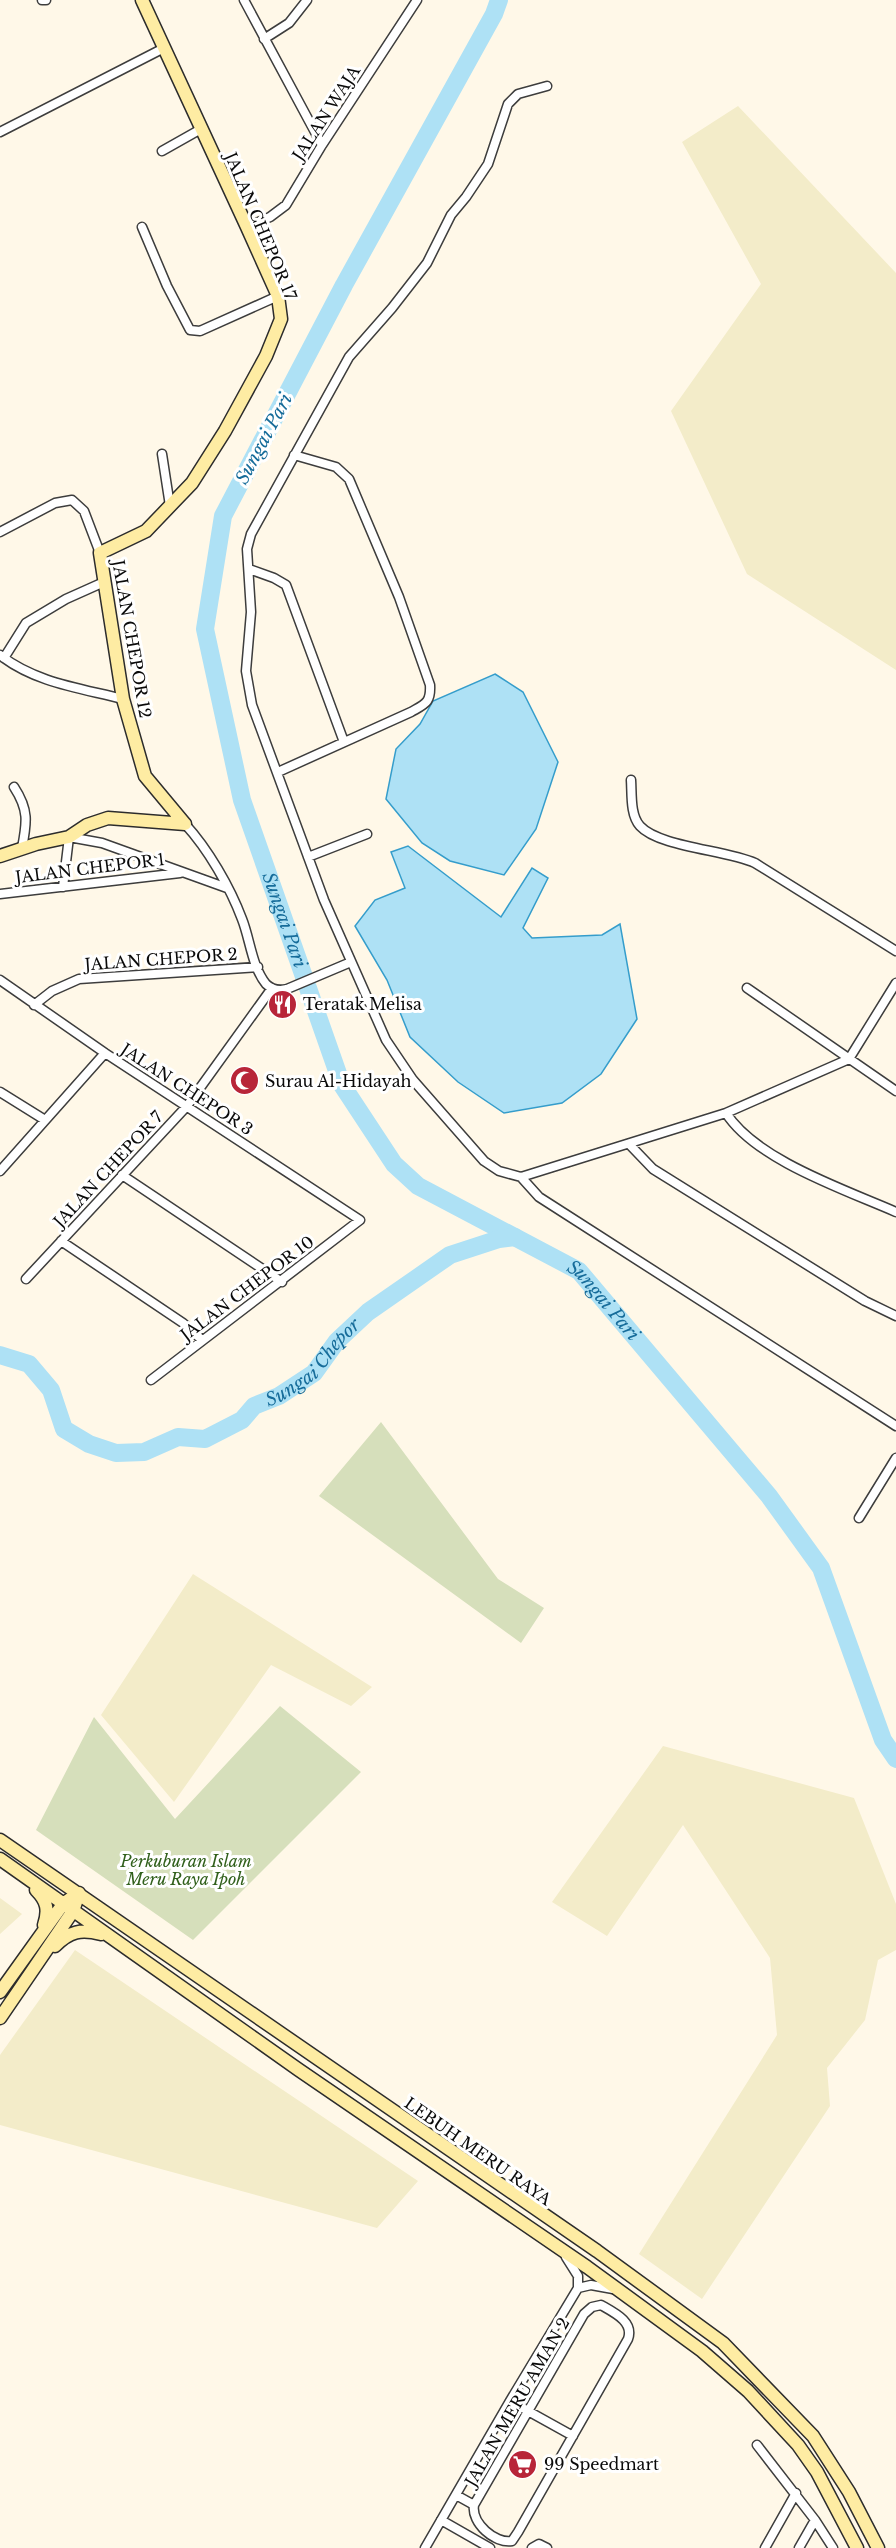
<svg xmlns="http://www.w3.org/2000/svg" width="896" height="2548" viewBox="0 0 896 2548" font-family="'Libre Baskerville',serif">
  <style>
    .farmland { fill: #f3ecc9 }
    .cemetery { fill: #d6dfbb }
    .water { fill: #aee1f5; stroke: #359dcb; stroke-width: 1.5 }
    .lines { fill: none; stroke-linecap: round; stroke-linejoin: round }
    .river { stroke: #aee1f5; stroke-width: 18 }
    .street-casing { stroke: #3d3d3d; stroke-width: 11 }
    .secondary-casing { stroke: #2c2c2c; stroke-width: 15 }
    .street { stroke: #fff; stroke-width: 8 }
    .secondary { stroke: #feeca3; stroke-width: 12 }
    .labels { text-anchor: middle; dominant-baseline: central; stroke-width: 6; stroke-linejoin: round; paint-order: stroke }
    .street-label { font-size: 16px; fill: #0a0a0a; stroke: #fff }
    .poi-label { font-size: 16px; fill: #0a0a0a; stroke: #fff; text-anchor: start }
    .park-label { font-size: 16px; font-style: italic; fill: #31601c; stroke: #fff }
    .water-label { font-size: 18px; font-style: italic; fill: #166c9a; stroke: #fff }
  </style>
  <rect width="100%" height="100%" fill="#fff8e8"/>
  <path class="farmland" d="M738,106L896,273V670L747,574L671,411L761,284L682,142Z
    M193,1574L372,1687L351,1706L271,1665L174,1802L101,1715Z
    M663,1746L854,1798L896,1904V1950L878,1960L865,2020L827,2068L830,2106L702,2299L639,2254L777,2035L770,1958L683,1825L607,1936L552,1902Z
    M0,1898L22,1914L0,1934Z
    M75,1950L418,2181L377,2228L0,2125V2055Z"/>
  <path class="cemetery" d="M381,1422L498,1579L544,1608L521,1643L319,1496Z
    M280,1706L361,1772L193,1940L36,1830L94,1717L175,1819Z"/>
  <path class="water" d="M495,674L523,692L558,762L536,829L504,875L450,861L422,843L386,799L396,749L420,724L433,701Z
    M408,846L501,917L532,868L548,878L523,928L532,938L602,935L620,924L637,1019L601,1074L562,1103L504,1113L458,1082L410,1037L387,980L355,926L375,900L405,888L391,852Z"/>
  <g class="lines">
    <g class="river">
      <path id="s1" d="M499,0L494,14L344,285L223,516L205,629L242,800L342,1085L394,1164L418,1186L579,1271L769,1496L821,1568L883,1740L896,1759"/>
      <path id="s2" d="M0,1355L29,1364L51,1390L64,1429L89,1444L116,1453L144,1452L178,1437L205,1439L242,1420L254,1406L279,1396L314,1373L337,1341L368,1312L450,1255L499,1239L515,1237"/>
    </g>
    <defs>
      <path id="street" d="M42,0H46
        M244,0L322,145
        M264,39L289,23L307,0
        M547,86L518,94L508,104L488,164L466,197L451,215L427,263L392,308L349,357L251,534L247,549L251,612L246,671L252,705L324,900L386,1040L413,1080L484,1161L499,1171L521,1177L726,1113L849,1059L896,983
        M0,132L164,48
        M162,151L201,129
        M142,227L167,286L190,330L200,331L278,296
        M247,227L270,217L286,205L322,145L417,0
        M162,454L170,506
        M0,532L55,503L72,500L84,511L100,553
        M249,569L274,578L286,585L344,742
        M0,655C36,683 80,688 123,699
        M4,658L26,623L66,599L104,582
        M278,772L411,712C425,704 431,703 430,685L399,597L349,479L336,467L294,455
        M631,780C632,794 630,815 640,826C659,847 726,850 755,863L896,951
        M14,787C29,810 27,822 22,848
        M185,824C208,849 230,887 242,919C250,939 252,967 266,984C272,990 279,991 287,989L351,962
        M308,857L367,834
        M63,887L69,837L102,843L227,888
        M0,894L180,873
        M0,980L105,1053L360,1220L151,1380
        M747,988L896,1091
        M34,1005L52,991L79,979L258,967
        M0,1092L45,1120
        M726,1113C756,1160 846,1190 896,1212
        M629,1144L653,1169L865,1301L896,1316
        M0,1171L105,1053
        M122,1175L282,1282
        M521,1177L539,1197L896,1426
        M61,1241L183,1323L202,1340
        M26,1279L187,1106L272,988
        M859,1518L896,1458
        M566,2257L578,2276V2288
        M578,2288L591,2285L613,2289
        M601,2305C615,2313 634,2322 628,2339L518,2532L512,2541C495,2544 471,2523 474,2505L584,2314L592,2307Z
        M510,2401L573,2436
        M757,2445L815,2520L799,2548
        M456,2495L474,2505
        M441,2520L490,2548
        M815,2520L833,2548
        M425,2548L510,2401L578,2288
        M532,2548L539,2544L547,2548
        M765,2548L796,2493"/>
      <path id="secondary" d="M142,0L247,227L278,296L281,319L266,356L225,431L192,483L146,531L100,553L123,699L145,776L185,824
        M0,856L36,844L69,837L87,825L108,818L185,824
        M0,1840L597,2251L723,2343L813,2436L849,2492L878,2548
        M0,1859L299,2070L587,2267L702,2351L748,2391L798,2445L817,2472L857,2548
        M36,1890C47,1901 49,1910 44,1925
        M55,1946C70,1931 81,1929 101,1934
        M0,1992L63,1904L70,1899
        M0,2018L73,1911L79,1893"/>
    </defs>
    <use href="#street" class="street-casing"/>
    <use href="#secondary" class="secondary-casing"/>
    <use href="#street" class="street"/>
    <use href="#secondary" class="secondary"/>
  </g>
  <defs>
    <symbol id="restaurant-disc" viewBox="-11 -11 22 22"><circle r="9.5" fill="#b82539" stroke="#fff"/><path d="M-5-6h1v4h1v-4h1v4h1v-4h1v5L-1.5 .5V6h-2V.5L-5-1ZM5-6V6H3V1.5H1.5Q1.5-4 5-6Z" fill="#fff"/></symbol>
    <symbol id="mosque-disc" viewBox="-11 -11 22 22"><circle r="9.5" fill="#b82539" stroke="#fff"/><path d="M3.5-4.9A6 6 0 1 0 3.5 4.9A5 5 0 1 1 3.5-4.9Z" fill="#fff"/></symbol>
    <symbol id="supermarket-disc" viewBox="-11 -11 22 22"><circle r="9.5" fill="#b82539" stroke="#fff"/><path d="M-6-5.5h2.5l.6 2H6L4.5 2H-2.5L-4.4-4H-6ZM-1.5 3.2a1.3 1.3 0 1 0 .1 0ZM3 3.2a1.3 1.3 0 1 0 .1 0Z" fill="#fff"/></symbol>
  </defs>
  <g fill-rule="evenodd">
    <use href="#restaurant-disc" x="266" y="988" width="33" height="33"/>
    <use href="#mosque-disc" x="228" y="1064" width="33" height="33"/>
    <use href="#supermarket-disc" x="506" y="2448" width="33" height="33"/>
  </g>
  <g class="labels">
    <g class="street-label">
      <text transform="translate(326 113) rotate(-57)">JALAN WAJA</text>
      <text transform="translate(261 226) rotate(67)">JALAN CHEPOR 17</text>
      <text transform="translate(132 639) rotate(80)">JALAN CHEPOR 12</text>
      <text transform="translate(90 868) rotate(-7)">JALAN CHEPOR 1</text>
      <text transform="translate(161 959) rotate(-4)">JALAN CHEPOR 2</text>
      <text transform="translate(187 1089) rotate(33)">JALAN CHEPOR 3</text>
      <text transform="translate(108 1169) rotate(-47)">JALAN CHEPOR 7</text>
      <text transform="translate(247 1288) rotate(-37)">JALAN CHEPOR 10</text>
      <text transform="translate(478 2151) rotate(35)">LEBUH MERU RAYA</text>
      <text transform="translate(517 2402) rotate(-60)">JALAN MERU AMAN 2</text>
    </g>
    <g class="poi-label">
      <text x="303" y="1004">Teratak Melisa</text>
      <text x="265" y="1081">Surau Al-Hidayah</text>
      <text x="544" y="2464">99 Speedmart</text>
    </g>
    <g class="park-label">
      <text x="186" y="1861">Perkuburan Islam<tspan x="186" dy="18">Meru Raya Ipoh</tspan></text>
    </g>
    <g class="water-label">
      <text transform="translate(264 439) rotate(-62)">Sungai Pari</text>
      <text stroke="none"><textPath href="#s1" startOffset="1002">Sungai Pari</textPath></text>
      <text stroke="none"><textPath href="#s1" startOffset="1524">Sungai Pari</textPath></text>
      <text stroke="none"><textPath href="#s2" startOffset="390">Sungai Chepor</textPath></text>
    </g>
  </g>
</svg>
